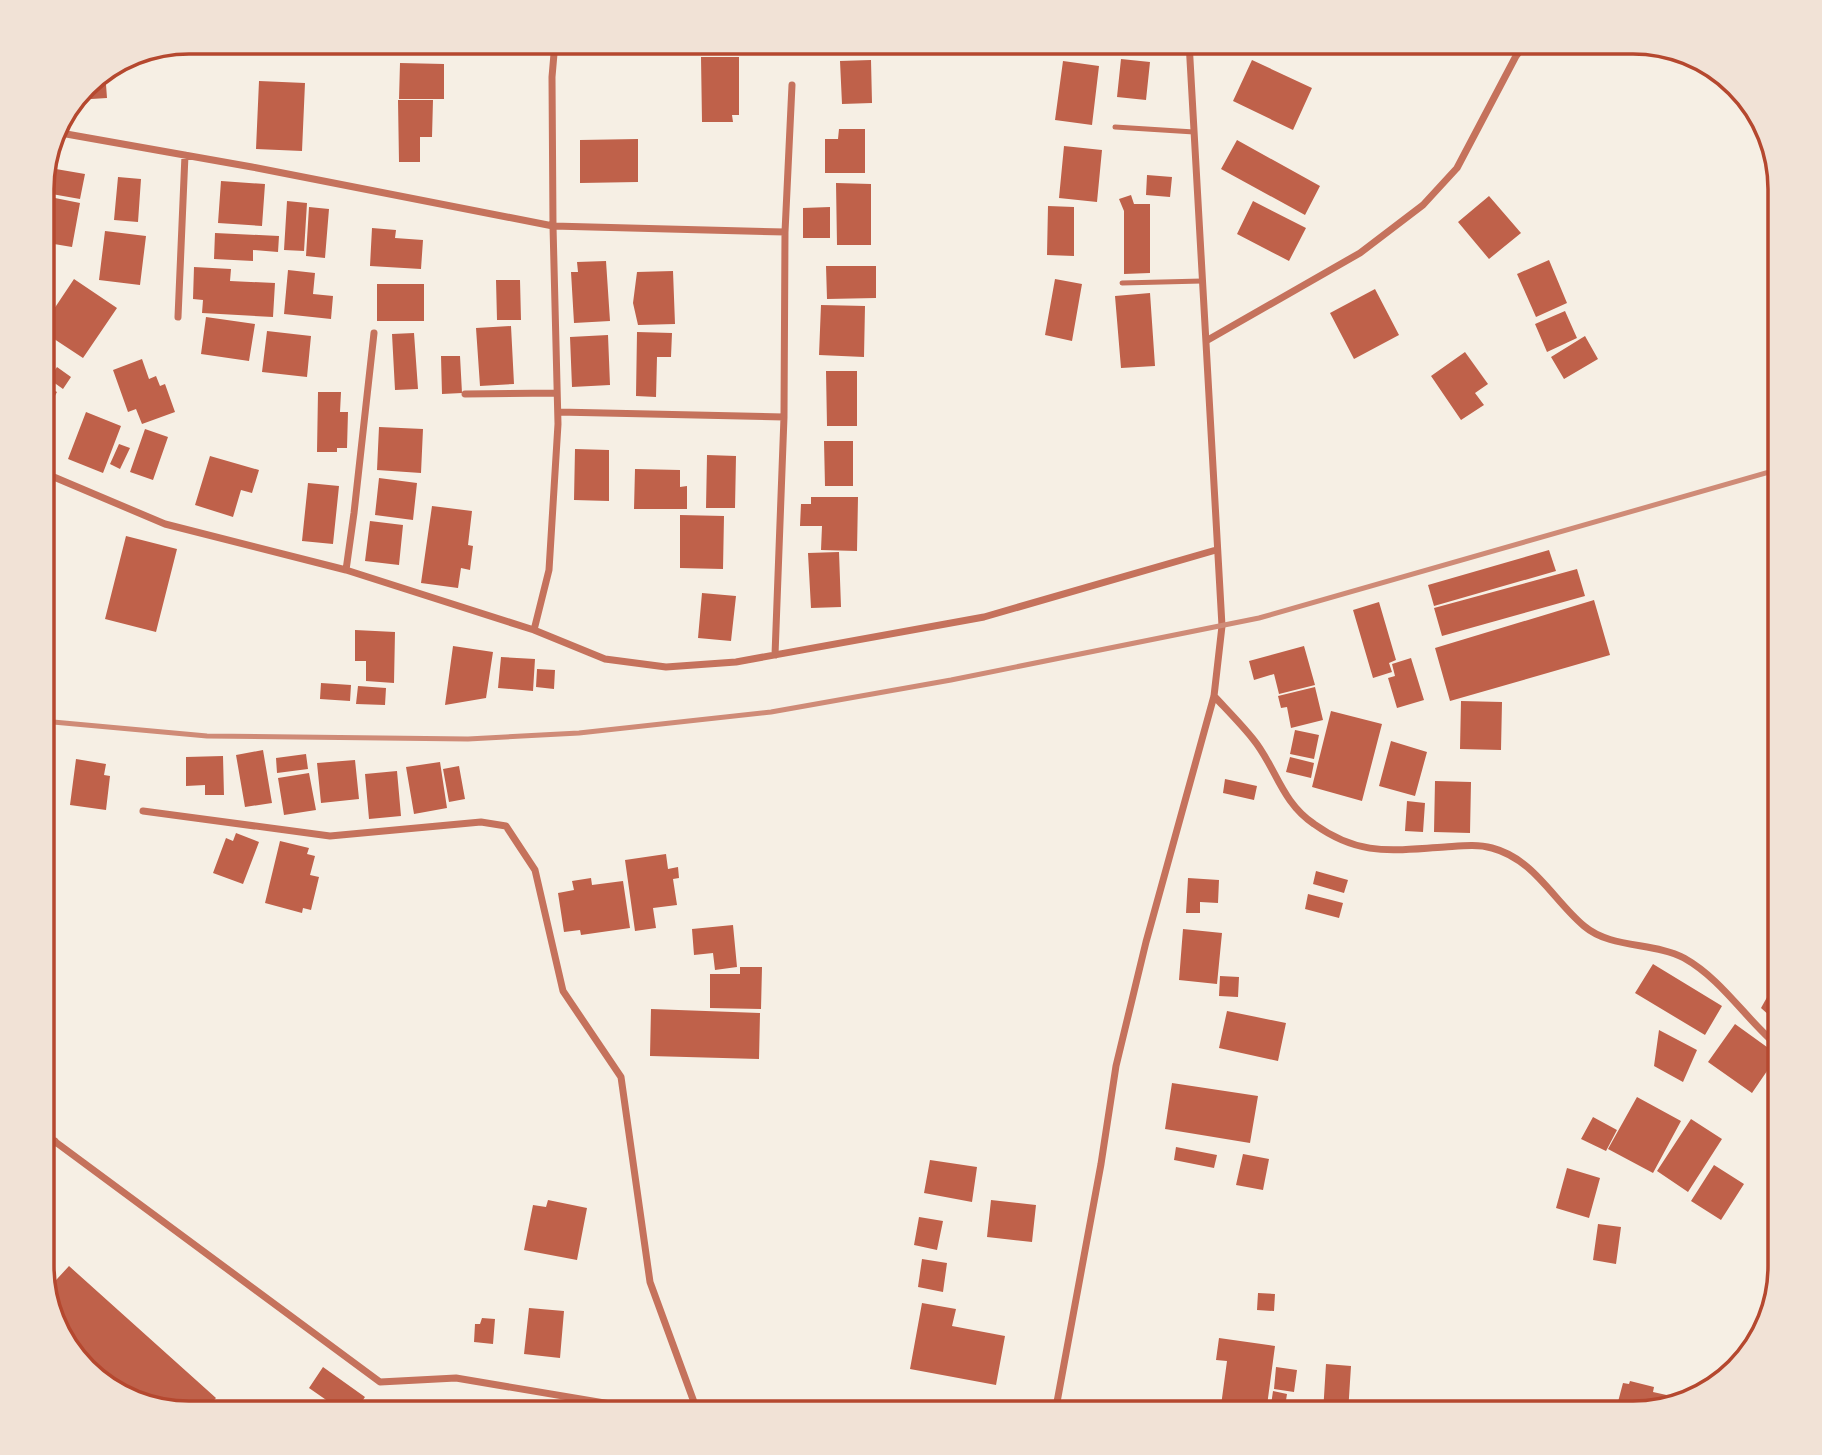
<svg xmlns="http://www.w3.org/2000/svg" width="1822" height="1455" viewBox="0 0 1822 1455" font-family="'Varela Round',sans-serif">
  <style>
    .building { fill: #bf614a }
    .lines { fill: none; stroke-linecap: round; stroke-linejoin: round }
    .service { stroke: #c5725c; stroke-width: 5 }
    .minor { stroke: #c5725c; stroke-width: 7 }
    .rail { stroke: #cf8b77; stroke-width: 5 }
    .rim { fill: none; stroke: #b5482f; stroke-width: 3.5 }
  </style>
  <rect width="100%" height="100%" fill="#f6efe4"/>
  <path class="building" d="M189,42H220V44L181,46L180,44Z
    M701,57H739V115H732L733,122H702Z
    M1121,59L1150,62L1146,100L1117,97Z
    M871,60L872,103L842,104L840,61Z
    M1252,60L1312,88L1293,130L1233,101Z
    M1063,61L1099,66L1092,125L1055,120Z
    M400,63L444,64V99H399Z
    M105,71L107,98L76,100L92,79Z
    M259,81L305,83L302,151L256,149Z
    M398,100H433L432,137H420V162H399Z
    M839,129H865V173H825V139H838Z
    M638,139V182L580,183V140Z
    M1237,140L1320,186L1305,215L1221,169Z
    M1064,146L1102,150L1097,202L1059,198Z
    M50,168L85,174L80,199L46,193Z
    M1147,175L1172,177L1170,197L1146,195Z
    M118,177L141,179L138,222L114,220Z
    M221,181L265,184L262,226L218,223Z
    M836,183L871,184V245H837Z
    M1131,195L1134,204H1150V273L1124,274V211L1119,199Z
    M45,196L80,203L72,247L42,242V210Z
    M1489,196L1521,233L1489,259L1458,222Z
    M287,201L307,203L304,251L284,250Z
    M1253,201L1306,228L1289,261L1237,234Z
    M1048,206L1074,207V256L1047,255Z
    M309,207L329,209L325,258L306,256Z
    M830,207V238H803V208Z
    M372,228L396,230L395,238L423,240L421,269L370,266Z
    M105,231L146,236L140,285L99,280Z
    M215,233L279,236L278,252L253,250V261L214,259Z
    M1549,260L1567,303L1536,317L1517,274Z
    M606,261L610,321L574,323L571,272H578L577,262Z
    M826,266H876V298L827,299Z
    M194,267L231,269L230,281L275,283L273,317L202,313L203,300L193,299Z
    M288,270L315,273L313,294L333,296L331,319L284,314Z
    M673,271L675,324L638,325L633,303L637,272Z
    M74,279L117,308L83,358L42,331V327Z
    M1055,279L1082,284L1072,341L1045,335Z
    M496,280H520L521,320H497Z
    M377,284H424V321H377Z
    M1375,289L1399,335L1354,359L1330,313Z
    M1150,293L1155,366L1121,368L1115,296Z
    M821,305L865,306L864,357L819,355Z
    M1565,311L1577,338L1547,352L1535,324Z
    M206,317L255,324L249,361L201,354Z
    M511,326L514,384L480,386L476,328Z
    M267,331L311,336L307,377L262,372Z
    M637,332L672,333L671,357H657L656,397L636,396Z
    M414,333L418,389L395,390L392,334Z
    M608,335L610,385L572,387L570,337Z
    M1585,336L1598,359L1564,379L1551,357Z
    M1465,352L1488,384L1475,393L1484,405L1461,420L1431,376Z
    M441,356H460L462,393L442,394Z
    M142,359L149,379L156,376L160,386L165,384L175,412L142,424L136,409L128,412L113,370Z
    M57,367L71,377L63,389L49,379Z
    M826,371H857V426H827Z
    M42,384L57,392L50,405L55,407L47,422L53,426L42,446Z
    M318,392H341L340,412H348L347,448H337V452H317Z
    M86,412L121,426L103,473L68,459Z
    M379,427L423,429L421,473L377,470Z
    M145,429L168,437L153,480L130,472Z
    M824,441H853V486H825Z
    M119,444L130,448L120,469L110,464Z
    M575,449L609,450V501L574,500Z
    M707,455L736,456L735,508H706Z
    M210,456L259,470L252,493L241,490L233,517L195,505Z
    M635,469L680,470V487L687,486V509H634Z
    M379,478L417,483L413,520L375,515Z
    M308,483L339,486L333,544L302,541Z
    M811,497H858L857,551L821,550L822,526H800L801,504H811Z
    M432,506L472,511L468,545L473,546L470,570L461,568L458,588L421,583Z
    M680,515L724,516L723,569L680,568Z
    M370,521L403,525L399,565L365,561Z
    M126,536L177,549L156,632L105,619Z
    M1549,550L1556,571L1434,606L1428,585Z
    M839,552L841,607L811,608L808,553Z
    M1577,569L1585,596L1442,636L1434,608Z
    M702,593L736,596L731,641L698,638Z
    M1594,600L1610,655L1450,701L1435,648Z
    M1379,602L1396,660L1389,663L1392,672L1373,678L1353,610Z
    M355,630L395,632L394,683L366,681V661H355Z
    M453,646L493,652L486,698L445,705Z
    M1304,646L1315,685L1279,694L1274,674L1254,680L1249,661Z
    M501,657L535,659L533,691L498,688Z
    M1411,658L1424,700L1397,708L1388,678L1395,676L1392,664Z
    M537,669L555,670L554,689L536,687Z
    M321,683L351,685L350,701L320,699Z
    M358,686L386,688L385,705L356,704Z
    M1315,687L1323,720L1291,728L1287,707L1281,708L1278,696Z
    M1461,701L1502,702L1501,750L1460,749Z
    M1331,711L1382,724L1362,801L1312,787Z
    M1295,730L1319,735L1314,759L1290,754Z
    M1391,741L1427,752L1415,796L1379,786Z
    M263,750L272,803L245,807L236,755Z
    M306,754L308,769L277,773L276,758Z
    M223,756L224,795H205V785L186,786V757Z
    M1290,757L1314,763L1311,778L1286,772Z
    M76,759L106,764L104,775L110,776L106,810L70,805Z
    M355,760L359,799L321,803L317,763Z
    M440,762L447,808L414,814L406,767Z
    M459,766L465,799L449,802L443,769Z
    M397,771L401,816L369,819L365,774Z
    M309,773L316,810L284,815L278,778Z
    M1225,779L1257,786L1254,800L1223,793Z
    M1435,781L1471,782L1470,833L1434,832Z
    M1407,801L1425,803L1423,832L1405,831Z
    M236,833L259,842L243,884L213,873L226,838L233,841Z
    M280,841L309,848L307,854L315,856L310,875L319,877L311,910L303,908L302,913L265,903Z
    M666,854L668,869L678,867L679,878L673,879L677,905L653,908L656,928L635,931L625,860Z
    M1316,871L1348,880L1344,893L1313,884Z
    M591,878L592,885L623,881L630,928L581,935L580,930L564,932L558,893L574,890L572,881Z
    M1188,878L1219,880L1218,903L1200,902V913H1186Z
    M1308,894L1343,903L1339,918L1305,909Z
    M733,925L737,967L715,970L713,953L694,955L692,929Z
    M1183,929L1222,933L1217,984L1179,980Z
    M1653,964L1722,1006L1705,1035L1635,993Z
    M740,967H762L761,1009L710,1008V974H740Z
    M1780,974V1025L1761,1008Z
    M1220,976L1239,977L1238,997L1219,996Z
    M651,1009L760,1013L759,1059L650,1056Z
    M1227,1011L1286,1023L1278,1061L1219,1048Z
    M1735,1024L1778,1055L1752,1093L1708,1062Z
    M1659,1030L1697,1050L1683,1082L1654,1066Z
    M1172,1083L1258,1096L1250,1143L1165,1129Z
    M1637,1097L1681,1121L1653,1173L1608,1149Z
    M1593,1117L1617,1130L1606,1151L1581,1139Z
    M1691,1119L1722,1139L1688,1192L1657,1171Z
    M1176,1147L1217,1155L1214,1168L1174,1160Z
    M1243,1154L1269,1159L1263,1190L1236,1185Z
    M930,1160L977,1167L972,1202L924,1193Z
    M1714,1165L1744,1184L1721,1220L1691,1201Z
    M1567,1168L1600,1178L1589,1218L1556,1208Z
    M548,1200L587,1208L577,1260L524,1250L533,1205L546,1207Z
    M991,1200L1036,1205L1032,1242L987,1237Z
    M919,1217L943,1221L937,1250L914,1245Z
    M1598,1224L1621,1227L1616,1264L1593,1260Z
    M922,1259L947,1263L943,1292L918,1287Z
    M69,1266L216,1398L202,1413H188L133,1402L92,1377L57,1331L53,1314L56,1310L50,1305L46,1291Z
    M1258,1293L1275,1294L1274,1311L1257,1310Z
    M922,1303L956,1309L952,1326L1005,1336L996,1385L910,1369Z
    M529,1308L564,1311L560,1358L524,1354Z
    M482,1318L495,1319L493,1344L474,1342L475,1324H480Z
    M1219,1338L1275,1346L1266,1413H1220L1227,1361L1216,1360Z
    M1326,1364L1351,1366L1348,1413H1323Z
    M323,1367L365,1397L354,1413H345L309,1388Z
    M1276,1367L1297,1370L1294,1392L1274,1389Z
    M1630,1381L1654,1387L1653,1392L1689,1400L1633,1413H1615L1623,1383L1629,1384Z
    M1273,1391L1287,1394L1284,1413L1270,1412Z
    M485,1403L498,1413H476Z
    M436,1404L448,1413H429Z"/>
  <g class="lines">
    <path class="service" d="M1115,127L1194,132
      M1122,283L1202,281"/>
    <path class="minor" d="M55,132L252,167L553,226L785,232
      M178,317L185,155
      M1206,341L1360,253L1423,205L1457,168L1516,56L1527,42
      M465,394L557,393
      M558,412L784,417
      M42,472L165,524L346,570L534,630L605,659L666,667L736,662L984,617L1216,550
      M346,570L354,513L374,333
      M534,630L549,570L558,424L553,226L552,77L555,42
      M775,655L784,417L785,232L792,85
      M1214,696C1227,710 1241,724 1253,739C1276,767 1281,802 1314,824C1360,857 1392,850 1445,847C1461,846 1477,844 1492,848C1534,859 1553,900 1584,926C1611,949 1654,942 1684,958C1723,980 1746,1020 1780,1048
      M143,811L330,836L481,822L506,826L535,870L563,991L621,1077L650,1282L698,1413
      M42,1132L380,1382L456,1378L664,1413L698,1412
      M42,1158L55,1141
      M1055,1413L1101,1164L1116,1066L1146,942L1214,696L1222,626L1189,42"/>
    <path class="rail" d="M42,721L207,736L468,739L579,733L771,712L951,680L1259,618L1780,469"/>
  </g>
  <path d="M0 0H1822V1455H0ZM189 54H1633A135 135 0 0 1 1768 189V1266A135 135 0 0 1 1633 1401H189A135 135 0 0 1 54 1266V189A135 135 0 0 1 189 54Z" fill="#f1e2d6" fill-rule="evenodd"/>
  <path class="rim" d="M189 54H1633A135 135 0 0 1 1768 189V1266A135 135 0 0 1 1633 1401H189A135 135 0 0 1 54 1266V189A135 135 0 0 1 189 54Z"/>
</svg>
